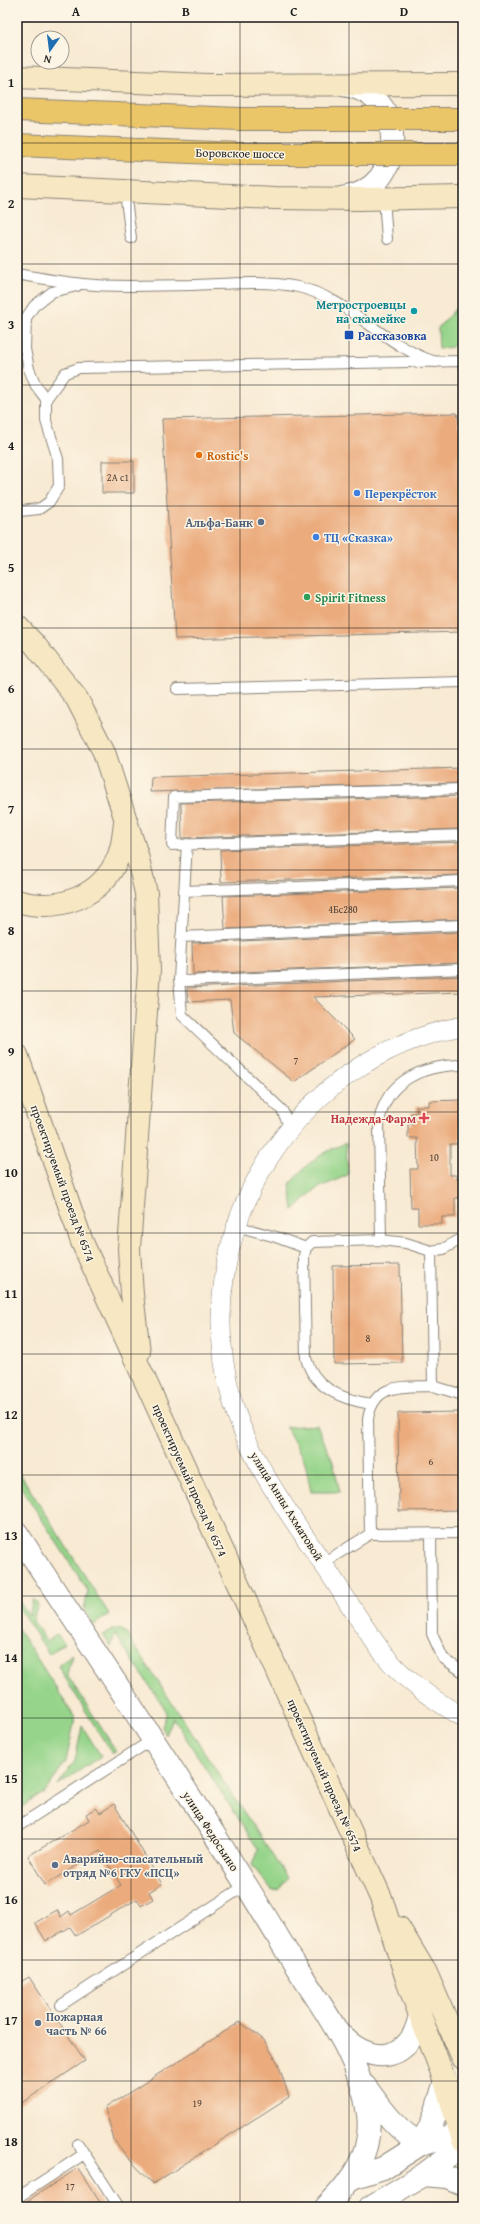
<svg xmlns="http://www.w3.org/2000/svg" width="480" height="2224" viewBox="0 0 480 2224" font-family="'Gentium Book Plus',serif">
  <style>
    .green { fill: #95d48a; stroke: #587853 }
    .building { fill: #ebab7d }
    .lines { fill: none; stroke-linecap: round; stroke-linejoin: round }
    .service-casing { stroke: #8a8378; stroke-width: 12 }
    .minor-casing { stroke: #8a8378; stroke-width: 20 }
    .tertiary-casing { stroke: #8a8378; stroke-width: 24 }
    .secondary-casing { stroke: #8a8378; stroke-width: 24 }
    .primary-casing { stroke: #8a8378; stroke-width: 24 }
    .service { stroke: #fff; stroke-width: 10 }
    .minor { stroke: #fff; stroke-width: 19 }
    .tertiary { stroke: #fff; stroke-width: 22 }
    .secondary { stroke: #f7e8c3; stroke-width: 22 }
    .primary { stroke: #ebc669; stroke-width: 22 }
    .primary-bridge-casing { stroke: #8a8378; stroke-width: 24; stroke-linecap: butt }
    .primary-bridge { stroke: #ebc669; stroke-width: 22 }
    .grid { fill: none; stroke: #1c1c1c; stroke-width: 1; stroke-opacity: 0.55 }
    .culture-dot { fill: #0f9aa8; stroke: #fcf5e5; stroke-width: 1.5 }
    .transit-dot { fill: #1a4fb4; stroke: #fcf5e5; stroke-width: 1.5 }
    .food-dot { fill: #e8710a; stroke: #fcf5e5; stroke-width: 1.5 }
    .shop-dot { fill: #3f7fe0; stroke: #fcf5e5; stroke-width: 1.5 }
    .service-dot { fill: #5c6f8a; stroke: #fcf5e5; stroke-width: 1.5 }
    .leisure-dot { fill: #2e9e5b; stroke: #fcf5e5; stroke-width: 1.5 }
    .health-dot { fill: #e0444e; stroke: #fcf5e5; stroke-width: 1.5 }
    .labels { text-anchor: middle; dominant-baseline: central; stroke-width: 3; stroke-linejoin: round; paint-order: stroke }
    .number-label { font-size: 10px; fill: #504034 }
    .street-label { font-size: 12px; fill: #1c1c1c; stroke: #fcf5e5 }
    .culture-label { font-size: 12px; font-weight: bold; fill: #0d838f; stroke: #fcf5e5; text-anchor: end }
    .transit-label { font-size: 12px; font-weight: bold; fill: #164399; stroke: #fcf5e5; text-anchor: start }
    .food-label { font-size: 12px; font-weight: bold; fill: #c56008; stroke: #fcf5e5; text-anchor: start }
    .shop-label { font-size: 12px; font-weight: bold; fill: #366cbe; stroke: #fcf5e5; text-anchor: start }
    .service-label { font-size: 12px; font-weight: bold; fill: #4e5e75; stroke: #fcf5e5; text-anchor: start }
    .leisure-label { font-size: 12px; font-weight: bold; fill: #27864d; stroke: #fcf5e5; text-anchor: start }
    .health-label { font-size: 12px; font-weight: bold; fill: #be3a42; stroke: #fcf5e5; text-anchor: end }
    .neatline { fill: none; stroke: #1c1c1c; stroke-width: 1.5 }
    .grid-label { font-size: 13px; text-anchor: middle; font-weight: bold; fill: #1c1c1c }
  </style>
  <rect width="100%" height="100%" fill="#fcf5e5"/>
  <filter id="ink" filterUnits="userSpaceOnUse"><feTurbulence type="fractalNoise" baseFrequency=".025" numOctaves="2"/><feDisplacementMap in="SourceGraphic" scale="8" xChannelSelector="R" yChannelSelector="G"/><feConvolveMatrix kernelMatrix="1 2 1 2 8 2 1 2 1" color-interpolation-filters="sRGB"/></filter>
  <filter id="wash" filterUnits="userSpaceOnUse"><feTurbulence type="fractalNoise" baseFrequency=".012" numOctaves="4" result="noise"/><feDisplacementMap in="SourceGraphic" scale="16" xChannelSelector="R" yChannelSelector="G"/><feGaussianBlur stdDeviation="0.9" result="paint"/><feColorMatrix in="noise" values="0 0 0 0 0 0 0 0 0 0 0 0 0 0 0 0 0 1.4 0 .05"/><feComposite in="paint" operator="in"/></filter>
  <g filter="url(#wash)">
    <rect width="100%" height="100%" fill="#f8ead3"/>
    <path class="green" d="M458,306L463,325V339L452,347L439,349L438,328Z
      M346,1143L348,1175L316,1189L293,1210L290,1184C305,1164 322,1152 346,1143Z
      M317,1425L333,1462L340,1492H311L305,1462L286,1427Z
      M17,1469L109,1614L94,1625L84,1609L88,1591L17,1481Z
      M17,1598L29,1616L33,1599L38,1604L33,1621L47,1642L57,1634L64,1643L49,1654L17,1605Z
      M17,1627L75,1718L66,1762L45,1792L17,1810V1767C22,1762 21,1752 17,1746Z
      M115,1629H121L126,1633L288,1879L278,1890L272,1891L252,1865L258,1849L173,1718L166,1735L162,1727L167,1712L115,1634L111,1647L103,1635Z
      M72,1655L67,1674L116,1751L112,1754L58,1666Z
      M82,1726L101,1756L58,1785L75,1761Z"/>
    <g id="blocks">
      <path class="building" d="M457,413L463,441V632L175,639L162,419Z
        M102,461H134V493H102Z
        M463,768V783L150,792L151,777Z
        M463,796V829L182,838L181,803Z
        M463,842V875L221,882L220,850Z
        M463,888V919L225,929L223,896Z
        M463,932V963L193,974L192,943Z
        M463,976V992L313,997L355,1039L294,1082L234,1033L230,1000L188,1002L187,988Z
        M461,1100L463,1126H460V1144H450V1175H456V1179H462V1198H455V1217H442V1224H418V1208H411L410,1169H418L417,1138H408V1124H412L411,1113H417L416,1106H429V1101Z
        M400,1265L402,1363L334,1364L333,1266Z
        M463,1412V1510L399,1511L398,1413Z
        M114,1804L162,1884L149,1892L153,1899L141,1906L137,1899L76,1936L70,1927L46,1941L35,1923L57,1910L61,1917L69,1911L71,1915L121,1885L100,1851L45,1885L28,1856L89,1820L86,1814L96,1808L100,1813Z
        M29,1977L85,2061L17,2106V1984Z
        M240,2022L264,2040L278,2063L289,2097L153,2184L128,2158L114,2140L105,2108Z
        M78,2168L103,2207H18Z"/>
    </g>
  </g>
  <g filter="url(#ink)">
    <use href="#blocks" fill-opacity="0" stroke="#8a8378" stroke-width="1"/>
    <g class="lines">
      <defs>
        <path id="service" d="M125,192L131,238
          M384,198L387,239
          M17,274C39,278 61,282 83,284C119,288 156,285 192,285C226,284 265,280 298,287C349,298 385,347 436,362
          M46,399L65,373L79,368L463,361
          M17,509L20,511L39,509L49,502L59,486L58,459L46,421V399L36,386L29,369L25,349L26,318L34,306L52,292L77,286
          M177,689L463,682
          M463,789L174,797L172,845L463,835
          M187,844L179,979L186,981L463,969
          M184,891L463,881
          M181,937L463,925
          M179,979L182,1015L282,1110L290,1128
          M236,1226L276,1237L306,1248
          M381,1240L379,1123C385,1080 424,1065 463,1065
          M431,1251L443,1249L463,1238
          M433,1386L463,1395
          M431,1533L432,1634L443,1658L463,1672
          M370,1534L463,1533
          M323,1563L370,1534L368,1419C374,1382 403,1387 433,1386L431,1251L406,1243L381,1240L312,1242L306,1248L304,1256L306,1358C314,1389 344,1400 372,1404
          M17,1827L152,1740
          M61,2005L246,1885
          M78,2144L119,2207
          M17,2198L84,2154"/>
        <path id="minor" d="M463,1026C293,1057 185,1234 232,1400C250,1463 292,1517 328,1571C346,1598 363,1627 383,1653C403,1680 435,1701 463,1717"/>
        <path id="tertiary" d="M342,85C409,91 409,190 342,198
          M17,1533C108,1672 202,1810 287,1952C318,2003 360,2053 368,2114C373,2153 352,2181 326,2207
          M342,2036C373,2067 412,2061 420,2014
          M365,2086C381,2108 397,2131 421,2144
          M421,2144L434,2118L445,2081
          M423,2175L447,2177L463,2184
          M352,2178L383,2168L421,2144L463,2132
          M370,2207L423,2175L463,2145"/>
        <path id="secondary" d="M17,77L207,85L463,84
          M17,186L274,198L359,199L463,197
          M17,626L35,645L77,699L104,752L137,855L146,893L149,970L129,1249L132,1294L139,1352
          M17,901C58,913 103,897 119,855C123,844 124,833 125,822
          M17,1055L82,1242L381,1898L408,1983L445,2081L463,2140
          M399,1928L426,1973L463,2058"/>
        <path id="primary" d="M17,110L239,119
          M17,145L239,154"/>
      </defs>
      <use href="#service" class="service-casing"/>
      <use href="#minor" class="minor-casing"/>
      <use href="#tertiary" class="tertiary-casing"/>
      <use href="#secondary" class="secondary-casing"/>
      <use href="#primary" class="primary-casing"/>
      <use href="#service" class="service"/>
      <use href="#minor" class="minor"/>
      <use href="#tertiary" class="tertiary"/>
      <use href="#secondary" class="secondary"/>
      <use href="#primary" class="primary"/>
      <defs>
        <path id="primary-bridge" d="M239,119H463
          M239,154H463"/>
      </defs>
      <use href="#primary-bridge" class="primary-bridge-casing"/>
      <use href="#primary-bridge" class="primary-bridge"/>
    </g>
  </g>
  <path class="grid" d="M131,17V2207M240,17V2207M349,17V2207M17,143H463M17,264H463M17,385H463M17,506H463M17,628H463M17,749H463M17,870H463M17,991H463M17,1112H463M17,1233H463M17,1354H463M17,1475H463M17,1596H463M17,1718H463M17,1839H463M17,1960H463M17,2081H463"/>
  <circle class="culture-dot" cx="414" cy="311" r="4"/>
  <rect class="transit-dot" x="344" y="330" width="10" height="10" rx="2"/>
  <circle class="food-dot" cx="199" cy="455" r="4"/>
  <g class="shop-dot">
    <circle cx="357" cy="493" r="4"/>
    <circle cx="316" cy="537" r="4"/>
  </g>
  <g class="service-dot">
    <circle cx="261" cy="522" r="4"/>
    <circle cx="55" cy="1865" r="4"/>
    <circle cx="38" cy="2023" r="4"/>
  </g>
  <circle class="leisure-dot" cx="307" cy="597" r="4"/>
  <path class="health-dot" d="M422 1112h4v4h4v4h-4v4h-4v-4h-4v-4h4z"/>
  <g class="labels">
    <g class="number-label">
      <text x="118" y="477">2А с1</text>
      <text x="343" y="909">4Бс280</text>
      <text x="296" y="1060">7</text>
      <text x="434" y="1157">10</text>
      <text x="368" y="1338">8</text>
      <text x="431" y="1461">6</text>
      <text x="197" y="2103">19</text>
      <text x="70" y="2186">17</text>
    </g>
    <g class="street-label">
      <text transform="translate(240 153) rotate(1)">Боровское шоссе</text>
      <text transform="translate(63 1183) rotate(70)">проектируемый проезд № 6574</text>
      <text transform="translate(190 1480) rotate(66)">проектируемый проезд № 6574</text>
      <text transform="translate(287 1506) rotate(58)">улица Анны Ахматовой</text>
      <text transform="translate(325 1775) rotate(66)">проектируемый проезд № 6574</text>
      <text transform="translate(211 1831) rotate(57)">улица Федосьино</text>
    </g>
    <g class="culture-label">
      <text x="406" y="304">Метростроевцы<tspan x="406" dy="14">на скамейке</tspan></text>
    </g>
    <g class="transit-label">
      <text x="358" y="335">Рассказовка</text>
    </g>
    <g class="food-label">
      <text x="207" y="455">Rostic's</text>
    </g>
    <g class="shop-label">
      <text x="365" y="493">Перекрёсток</text>
      <text x="324" y="537">ТЦ «Сказка»</text>
    </g>
    <g class="service-label">
      <text x="253" y="522" text-anchor="end">Альфа-Банк</text>
      <text x="63" y="1858">Аварийно-спасательный<tspan x="63" dy="14">отряд №6 ГКУ «ПСЦ»</tspan></text>
      <text x="46" y="2016">Пожарная<tspan x="46" dy="14">часть № 66</tspan></text>
    </g>
    <g class="leisure-label">
      <text x="315" y="597">Spirit Fitness</text>
    </g>
    <g class="health-label">
      <text x="416" y="1118">Надежда-Фарм</text>
    </g>
  </g>
  <rect width="480" height="2224" fill="none" stroke="#fcf5e5" stroke-width="44"/>
  <g transform="translate(50 50) rotate(194)"><circle r="19" fill="#fcf5e5" stroke="#a29e95"/>
  <path d="M0-3L7 15L0 10L-7 15Z" fill="#1f6fb2"/>
  <text y="-6" font-size="11" font-weight="bold" text-anchor="middle" fill="#1c1c1c">N</text>
  </g>
  <rect x="22" y="22" width="436" height="2180" class="neatline"/>
  <g class="grid-label">
    <text x="76" y="16">A</text>
    <text x="186" y="16">B</text>
    <text x="294" y="16">C</text>
    <text x="404" y="16">D</text>
    <text x="11" y="87">1</text>
    <text x="11" y="208">2</text>
    <text x="11" y="329">3</text>
    <text x="11" y="450">4</text>
    <text x="11" y="572">5</text>
    <text x="11" y="693">6</text>
    <text x="11" y="814">7</text>
    <text x="11" y="935">8</text>
    <text x="11" y="1056">9</text>
    <text x="11" y="1177">10</text>
    <text x="11" y="1298">11</text>
    <text x="11" y="1419">12</text>
    <text x="11" y="1540">13</text>
    <text x="11" y="1662">14</text>
    <text x="11" y="1783">15</text>
    <text x="11" y="1904">16</text>
    <text x="11" y="2025">17</text>
    <text x="11" y="2146">18</text>
  </g>
</svg>
